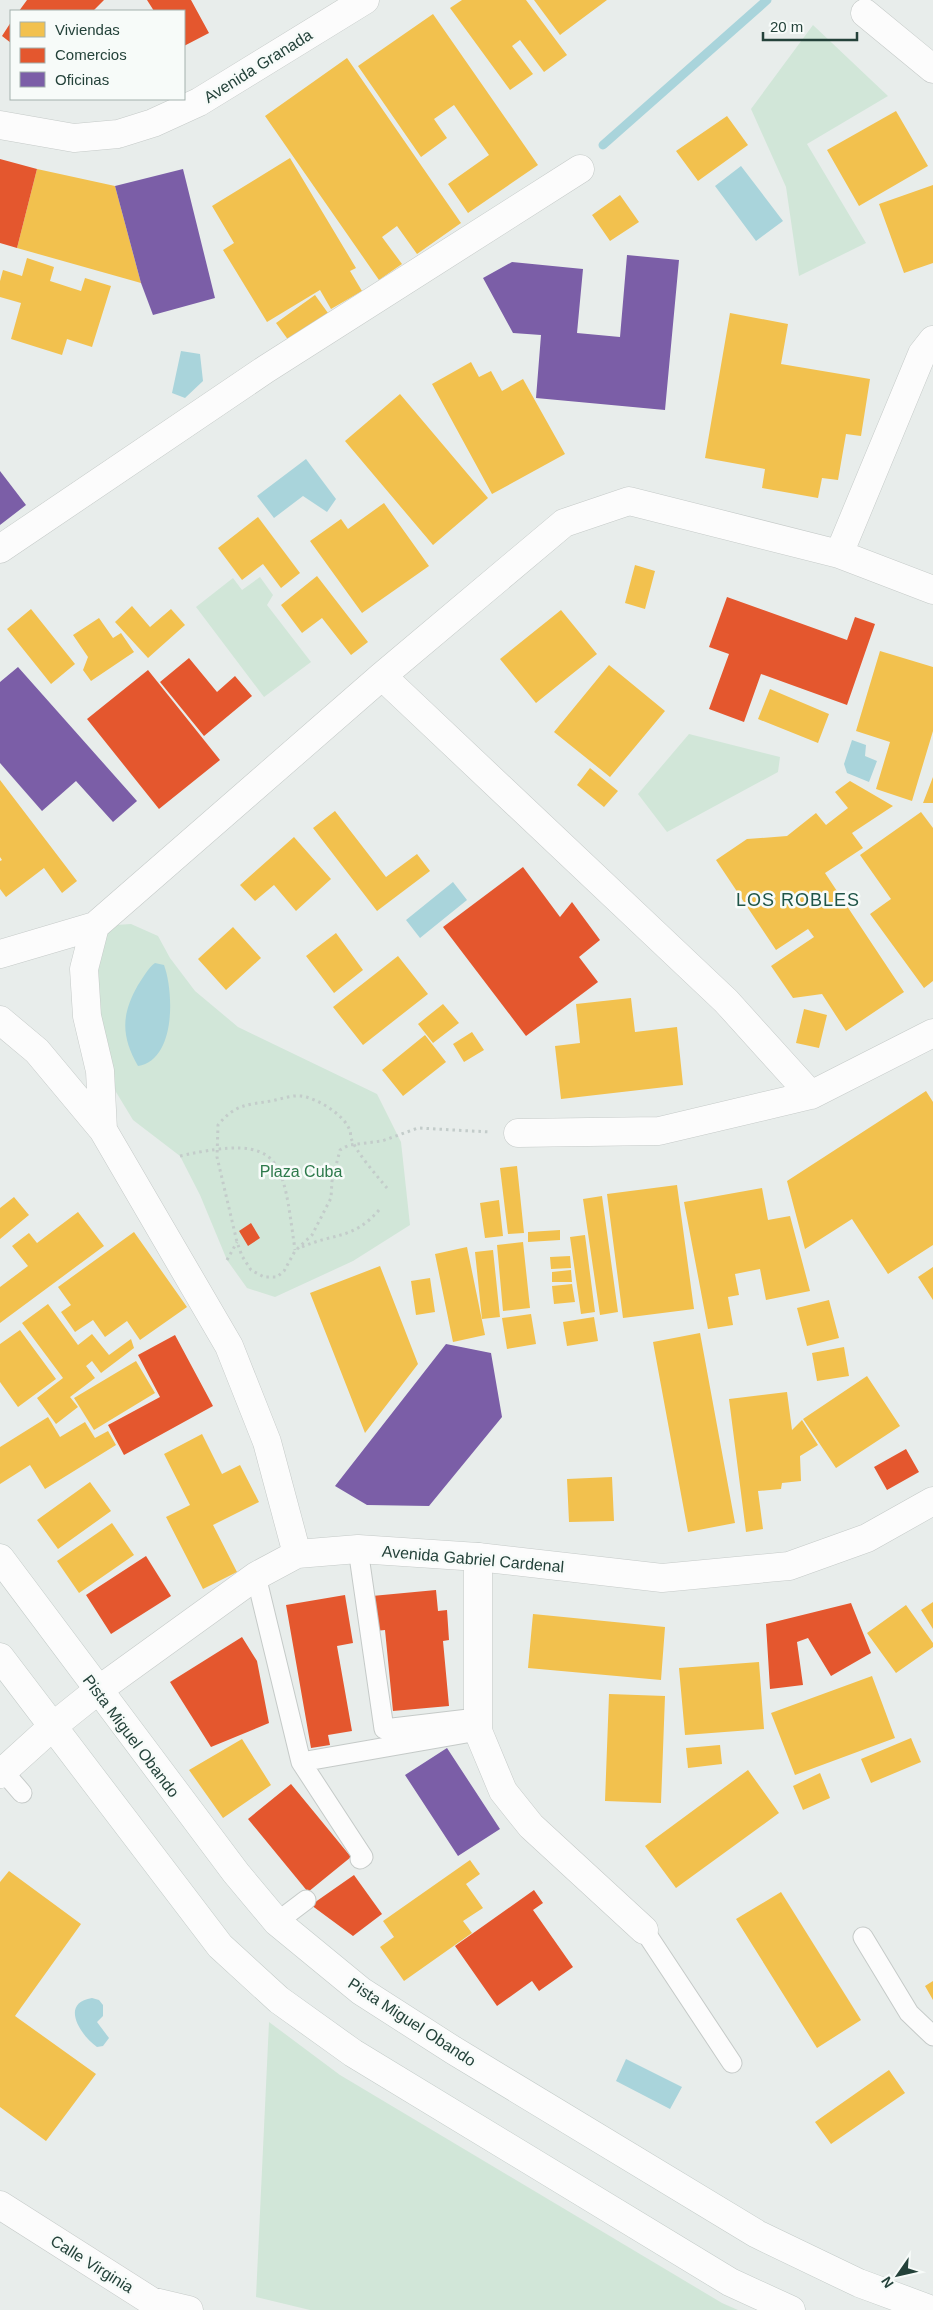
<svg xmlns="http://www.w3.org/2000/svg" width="933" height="2310" viewBox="0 0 933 2310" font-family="Arial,sans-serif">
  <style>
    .green { fill: #d1e6d8 }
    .water { fill: #a9d4db }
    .homes { fill: #f2c14e }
    .shops { fill: #e4572e }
    .offices { fill: #7b5ea7 }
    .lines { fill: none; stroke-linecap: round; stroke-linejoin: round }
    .stream { stroke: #a9d4db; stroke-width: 9 }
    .service-casing { stroke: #c5cac8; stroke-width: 21 }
    .minor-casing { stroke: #c5cac8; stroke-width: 29 }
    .tertiary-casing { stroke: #c5cac8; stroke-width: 29 }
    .secondary-casing { stroke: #c3cbc8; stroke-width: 29 }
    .path { stroke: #c3ccca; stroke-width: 3; stroke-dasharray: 2.5 4; stroke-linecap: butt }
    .service { stroke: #fcfcfc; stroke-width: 19 }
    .minor { stroke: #fcfcfc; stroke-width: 28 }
    .tertiary { stroke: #fcfcfc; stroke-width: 28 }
    .secondary { stroke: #fcfcfc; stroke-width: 28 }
    .labels { text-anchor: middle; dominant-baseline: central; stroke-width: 5; stroke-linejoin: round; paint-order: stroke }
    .street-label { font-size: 16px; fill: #24423a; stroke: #f7fbf9 }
    .park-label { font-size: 16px; fill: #2d7a4b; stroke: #f7fbf9 }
    .neighbourhood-label { font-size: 18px; letter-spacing: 1px; fill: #1f5548; stroke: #f7fbf9 }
  </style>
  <rect width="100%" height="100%" fill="#e8edeb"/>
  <path class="green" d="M813,25L888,96L807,144L866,243L799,276L786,187L751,109Z
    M260,577L273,595L267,605L311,662L264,697L196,607L233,578L242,590Z
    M689,734L780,757L778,772L667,832L638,794Z
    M131,924L158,936L170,958L195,991L238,1027L377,1094L401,1142L410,1225L353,1261L275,1297L247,1288L227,1260L200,1195L180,1156L133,1120L116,1092L92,1013L101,931L116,925Z
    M269,2022L340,2075L722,2303L738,2310H310L256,2297Z"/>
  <path class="water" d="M741,166L783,221L756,241L715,186Z
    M181,351L200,354L203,381L185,398L172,393Z
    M306,459L336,499L327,512L303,496L274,518L257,496Z
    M852,740L866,745L865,756L877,761L869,782L847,773L844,764Z
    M453,882L467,900L420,938L406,920Z
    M155,963L164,965C174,992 176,1060 138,1066C121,1036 121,1015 138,985C143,978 148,968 155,963Z
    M92,1998L99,2000L103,2005V2016L97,2022L109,2038L103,2046L97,2047C81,2036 59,2003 92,1998Z
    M626,2059L682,2087L670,2109L616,2081Z"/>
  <path class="homes" d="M462,0H526L567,55L544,72L520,40L512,46L533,74L510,90L450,8Z
    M534,0H607L560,35Z
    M433,14L538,165L468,213L448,184L489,155L454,105L434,119L447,138L421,157L358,66Z
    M347,58L461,223L417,254L397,226L382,237L402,264L379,280L265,116Z
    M896,111L928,166L859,206L827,150Z
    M727,116L748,145L698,181L676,151Z
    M290,158L356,268L350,271L362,291L331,309L320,290L267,322L223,250L234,243L212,206Z
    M37,169L115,186L141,283L17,248Z
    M933,185V263L904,273L879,204Z
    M620,195L639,222L610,241L592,215Z
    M27,258L54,267L50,281L81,291L85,278L111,286L92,347L67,339L62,355L11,339L21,303L0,297V281L3,270L22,276Z
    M315,295L333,320L294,348L276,323Z
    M730,313L788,324L781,364L870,379L861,436L846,434L838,480L822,478L818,498L762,488L765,469L705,458Z
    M471,362L479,377L491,371L502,391L523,379L565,454L492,494L432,384Z
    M400,394L488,498L433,545L345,441Z
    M384,503L429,566L362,613L310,541L341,519L348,529Z
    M258,517L300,573L281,588L263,564L242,580L218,548Z
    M635,565L655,571L645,609L625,603Z
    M317,576L368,642L351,655L322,618L302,633L281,605Z
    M132,606L150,627L171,609L185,625L148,658L115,622Z
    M31,609L75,664L51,684L7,629Z
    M561,610L597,654L536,703L500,659Z
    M99,618L113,638L121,633L134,652L91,681L83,670L88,657L73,635Z
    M880,651L933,667V731L912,801L876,789L890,742L856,731Z
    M609,665L665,711L610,777L554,732Z
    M770,689L829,714L818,743L758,719Z
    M590,768L618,791L604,807L577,785Z
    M933,777V803H923Z
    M0,780L77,881L62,893L44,868L6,897L0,889V861L2,860L0,857Z
    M850,781L893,806L852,833L863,848L825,873L904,992L846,1031L822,994L793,998L771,966L814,937L808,929L776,950L716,860L747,839L787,836L816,813L826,825L848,808L835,792Z
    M335,811L386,877L417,854L430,871L377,911L313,828Z
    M921,812L933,828V981L924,988L870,914L891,899L860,855Z
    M294,837L331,879L296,911L274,885L255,901L240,885Z
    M233,927L261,958L226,990L198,959Z
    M336,933L363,970L334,993L306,956Z
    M398,956L428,994L363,1045L333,1007Z
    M631,998L635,1032L677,1027L683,1085L561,1099L555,1046L580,1043L576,1004Z
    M443,1004L459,1023L433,1043L418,1024Z
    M804,1009L827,1015L819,1048L796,1043Z
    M472,1032L484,1050L464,1062L453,1044Z
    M425,1035L446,1062L403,1096L382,1070Z
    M926,1091L933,1102V1245L888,1274L852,1219L805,1249L787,1181Z
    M517,1166L524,1233L508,1234L500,1168Z
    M677,1185L694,1309L623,1318L607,1194Z
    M762,1188L768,1220L790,1216L810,1291L766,1300L760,1269L735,1274L739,1295L728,1297L733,1325L708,1329L684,1202Z
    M602,1196L618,1312L600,1315L583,1199Z
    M14,1197L29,1215L0,1239V1208Z
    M499,1200L503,1236L485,1238L480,1203Z
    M78,1212L104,1246L0,1323V1287L28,1266L12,1246L29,1233L37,1243Z
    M560,1230V1240L528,1242V1232Z
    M134,1232L187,1307L140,1340L127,1321L105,1337L93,1320L75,1332L61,1312L71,1305L58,1287Z
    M585,1235L595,1312L581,1314L570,1237Z
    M523,1242L530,1308L503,1311L497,1245Z
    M467,1247L485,1335L453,1342L435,1254Z
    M493,1250L500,1317L482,1319L475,1252Z
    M570,1256L571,1268L551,1269L550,1257Z
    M380,1266L418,1364L365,1433L310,1293Z
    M933,1267V1300L918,1277Z
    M571,1270L572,1282H552V1272Z
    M430,1278L435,1312L416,1315L411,1281Z
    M572,1284L575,1302L554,1304L552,1286Z
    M829,1300L839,1338L807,1346L797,1308Z
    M48,1304L78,1345L92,1334L109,1355L131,1339L134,1348L101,1373L92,1361L86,1366L95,1378L70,1397L78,1407L56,1424L37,1398L63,1378L22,1323Z
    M531,1314L536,1344L507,1349L502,1318Z
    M594,1317L598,1341L567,1346L563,1322Z
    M20,1330L56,1379L18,1407L0,1382V1344Z
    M700,1333L735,1523L688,1532L653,1342Z
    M844,1347L849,1376L817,1381L812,1353Z
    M136,1361L155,1393L94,1430L74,1398Z
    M867,1376L900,1426L836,1468L803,1419Z
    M787,1392L792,1430L802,1420L818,1445L800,1456L801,1481L782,1483L781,1489L758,1491L763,1529L746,1532L729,1399Z
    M48,1417L60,1437L85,1422L95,1438L108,1431L116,1445L45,1489L30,1465L0,1484V1447Z
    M202,1434L222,1474L240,1465L259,1502L213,1525L237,1572L203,1589L166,1517L190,1505L164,1454Z
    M612,1477L614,1521L569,1522L567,1479Z
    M90,1482L111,1511L58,1549L37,1520Z
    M112,1523L134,1555L79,1593L57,1561Z
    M933,1602V1629L921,1610Z
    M906,1605L933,1643V1647L896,1673L867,1633Z
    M533,1614L665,1627L661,1680L528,1668Z
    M759,1662L764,1729L685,1735L679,1668Z
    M872,1676L895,1738L795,1775L771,1713Z
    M609,1694L665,1696L661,1803L605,1801Z
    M911,1738L921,1762L871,1783L861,1759Z
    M242,1739L271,1785L223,1818L189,1770Z
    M720,1745L722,1764L688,1768L686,1748Z
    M748,1770L779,1813L676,1888L645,1846Z
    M820,1773L830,1798L803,1810L793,1786Z
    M470,1860L480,1874L466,1884L483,1908L463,1921L472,1933L404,1981L380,1947L394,1937L383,1921Z
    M9,1871L81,1924L15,2016L96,2074L46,2141L0,2107V1882Z
    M781,1892L861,2020L817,2048L736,1919Z
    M933,1981V2000L925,1986Z
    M889,2070L905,2093L831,2144L815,2122Z"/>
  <path class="shops" d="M27,0H104L93,11H19Z
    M147,0H191L209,33L184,46V11H154Z
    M11,22V43L2,36Z
    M0,159L37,169L17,248L0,243Z
    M727,597L847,640L855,617L875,624L847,705L761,674L744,722L709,709L729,654L709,647Z
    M189,658L217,692L235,676L252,696L204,736L160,682Z
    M148,670L220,760L159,809L87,719Z
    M523,867L560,917L572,902L600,940L579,957L598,982L526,1036L443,927Z
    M251,1223L260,1238L248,1246L239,1231Z
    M175,1335L213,1406L124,1455L108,1425L160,1397L138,1355Z
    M906,1449L919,1472L887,1490L874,1467Z
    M146,1556L171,1596L111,1634L86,1595Z
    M436,1590L438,1611L447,1610L449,1640L443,1641L449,1706L393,1711L385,1630L375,1631L372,1596Z
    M345,1595L353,1643L337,1646L352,1731L328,1735L330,1745L311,1748L286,1605Z
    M851,1603L871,1653L831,1676L808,1638L797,1642L803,1685L770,1689L766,1624Z
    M242,1637L257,1661L269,1723L211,1747L170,1682Z
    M291,1784L351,1857L308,1892L248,1819Z
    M354,1875L382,1914L353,1936L311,1905Z
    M534,1890L543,1903L533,1910L573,1967L539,1991L532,1981L497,2006L455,1946Z"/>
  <path class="offices" d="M183,169L215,298L153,315L141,283L115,186Z
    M627,255L679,260L665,410L536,398L541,335L513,333L483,278L512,262L583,269L577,333L620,337Z
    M0,471L26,505L0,525Z
    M18,667L137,801L113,822L76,781L42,811L0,763V682Z
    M446,1344L491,1353L502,1417L429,1506L367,1505L335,1486Z
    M447,1748L500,1829L458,1856L405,1775Z"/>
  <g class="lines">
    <path class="stream" d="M603,145L767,0"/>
    <defs>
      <path id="service" d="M358,1549L384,1729L477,1718
        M256,1576L301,1762L363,1857L360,1859
        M301,1762L478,1731
        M3,1771L22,1793
        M277,1922L306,1900
        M644,1930L732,2063
        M863,1937L909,2013L933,2036"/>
      <path id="minor" d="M865,13L933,69
        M0,125L74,138L118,134L153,123L199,102L365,0
        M0,549L266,369L580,169
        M839,554L922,354L933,340
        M382,676L726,1001L811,1095L933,1033
        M95,926L84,969L87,1016L100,1071L103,1130
        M0,954L95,926L382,676L564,523L629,501L839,554L933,590
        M0,1020L37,1051L103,1130L229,1346L267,1442L297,1554
        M518,1133L659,1131L811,1095
        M478,1557V1731L503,1791L531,1826L644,1930
        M0,1774L52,1727
        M0,2205L151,2301L189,2310"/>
      <path id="tertiary" d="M52,1727L97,1691L256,1576L297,1554L358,1549L478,1557L662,1578L789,1566L867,1538L933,1501"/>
      <path id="secondary" d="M0,1558L236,1873L277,1922L361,1991L453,2050L757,2234L859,2283L932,2310
        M0,1657L220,1946L279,2000L353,2053L730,2282L791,2310"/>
    </defs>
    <use href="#service" class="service-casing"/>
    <use href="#minor" class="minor-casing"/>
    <use href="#tertiary" class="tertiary-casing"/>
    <use href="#secondary" class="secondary-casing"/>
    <path class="path" d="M180,1156C284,1133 282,1158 295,1250
      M387,1188C377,1176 356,1152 351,1138C350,1136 351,1133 350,1131C345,1115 317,1098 301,1096C291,1095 281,1099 271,1101C247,1105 235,1104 218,1125L217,1157L237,1242L242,1256L251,1270L264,1277H277L284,1271L295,1251L312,1235L331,1198L332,1181L340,1150L349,1145L382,1141L418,1128L490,1132
      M302,1247C333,1233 353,1240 379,1210
      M227,1260L237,1242"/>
    <use href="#service" class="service"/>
    <use href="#minor" class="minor"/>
    <use href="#tertiary" class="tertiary"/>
    <use href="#secondary" class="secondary"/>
  </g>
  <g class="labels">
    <g class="street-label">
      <text transform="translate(258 66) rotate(-32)">Avenida Granada</text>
      <text transform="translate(473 1559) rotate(5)">Avenida Gabriel Cardenal</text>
      <text transform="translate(131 1736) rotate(53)">Pista Miguel Obando</text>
      <text transform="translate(412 2022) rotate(33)">Pista Miguel Obando</text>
      <text transform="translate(92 2264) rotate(32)">Calle Virginia</text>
    </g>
    <g class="park-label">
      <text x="301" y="1171">Plaza Cuba</text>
    </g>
    <g class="neighbourhood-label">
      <text x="798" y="900">LOS ROBLES</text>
    </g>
  </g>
  <rect x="10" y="10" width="175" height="90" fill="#f7fbf9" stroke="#a3b1ad"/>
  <rect x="20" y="22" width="25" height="15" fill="#f2c14e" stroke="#a3b1ad"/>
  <text x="55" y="35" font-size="15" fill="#24423a">Viviendas</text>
  <rect x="20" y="48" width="25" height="15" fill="#e4572e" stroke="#a3b1ad"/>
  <text x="55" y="60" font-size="15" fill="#24423a">Comercios</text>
  <rect x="20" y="72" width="25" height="15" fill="#7b5ea7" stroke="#a3b1ad"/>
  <text x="55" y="85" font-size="15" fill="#24423a">Oficinas</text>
  <g transform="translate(898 2275) rotate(236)" stroke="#f7fbf9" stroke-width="4" paint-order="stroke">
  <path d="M0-4L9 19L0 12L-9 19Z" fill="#24423a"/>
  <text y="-8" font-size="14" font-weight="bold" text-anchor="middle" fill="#24423a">N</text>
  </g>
  <path d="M763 32v8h94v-8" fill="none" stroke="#24423a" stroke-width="2.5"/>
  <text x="770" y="32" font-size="15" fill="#24423a" stroke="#f7fbf9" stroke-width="4" paint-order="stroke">20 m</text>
</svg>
